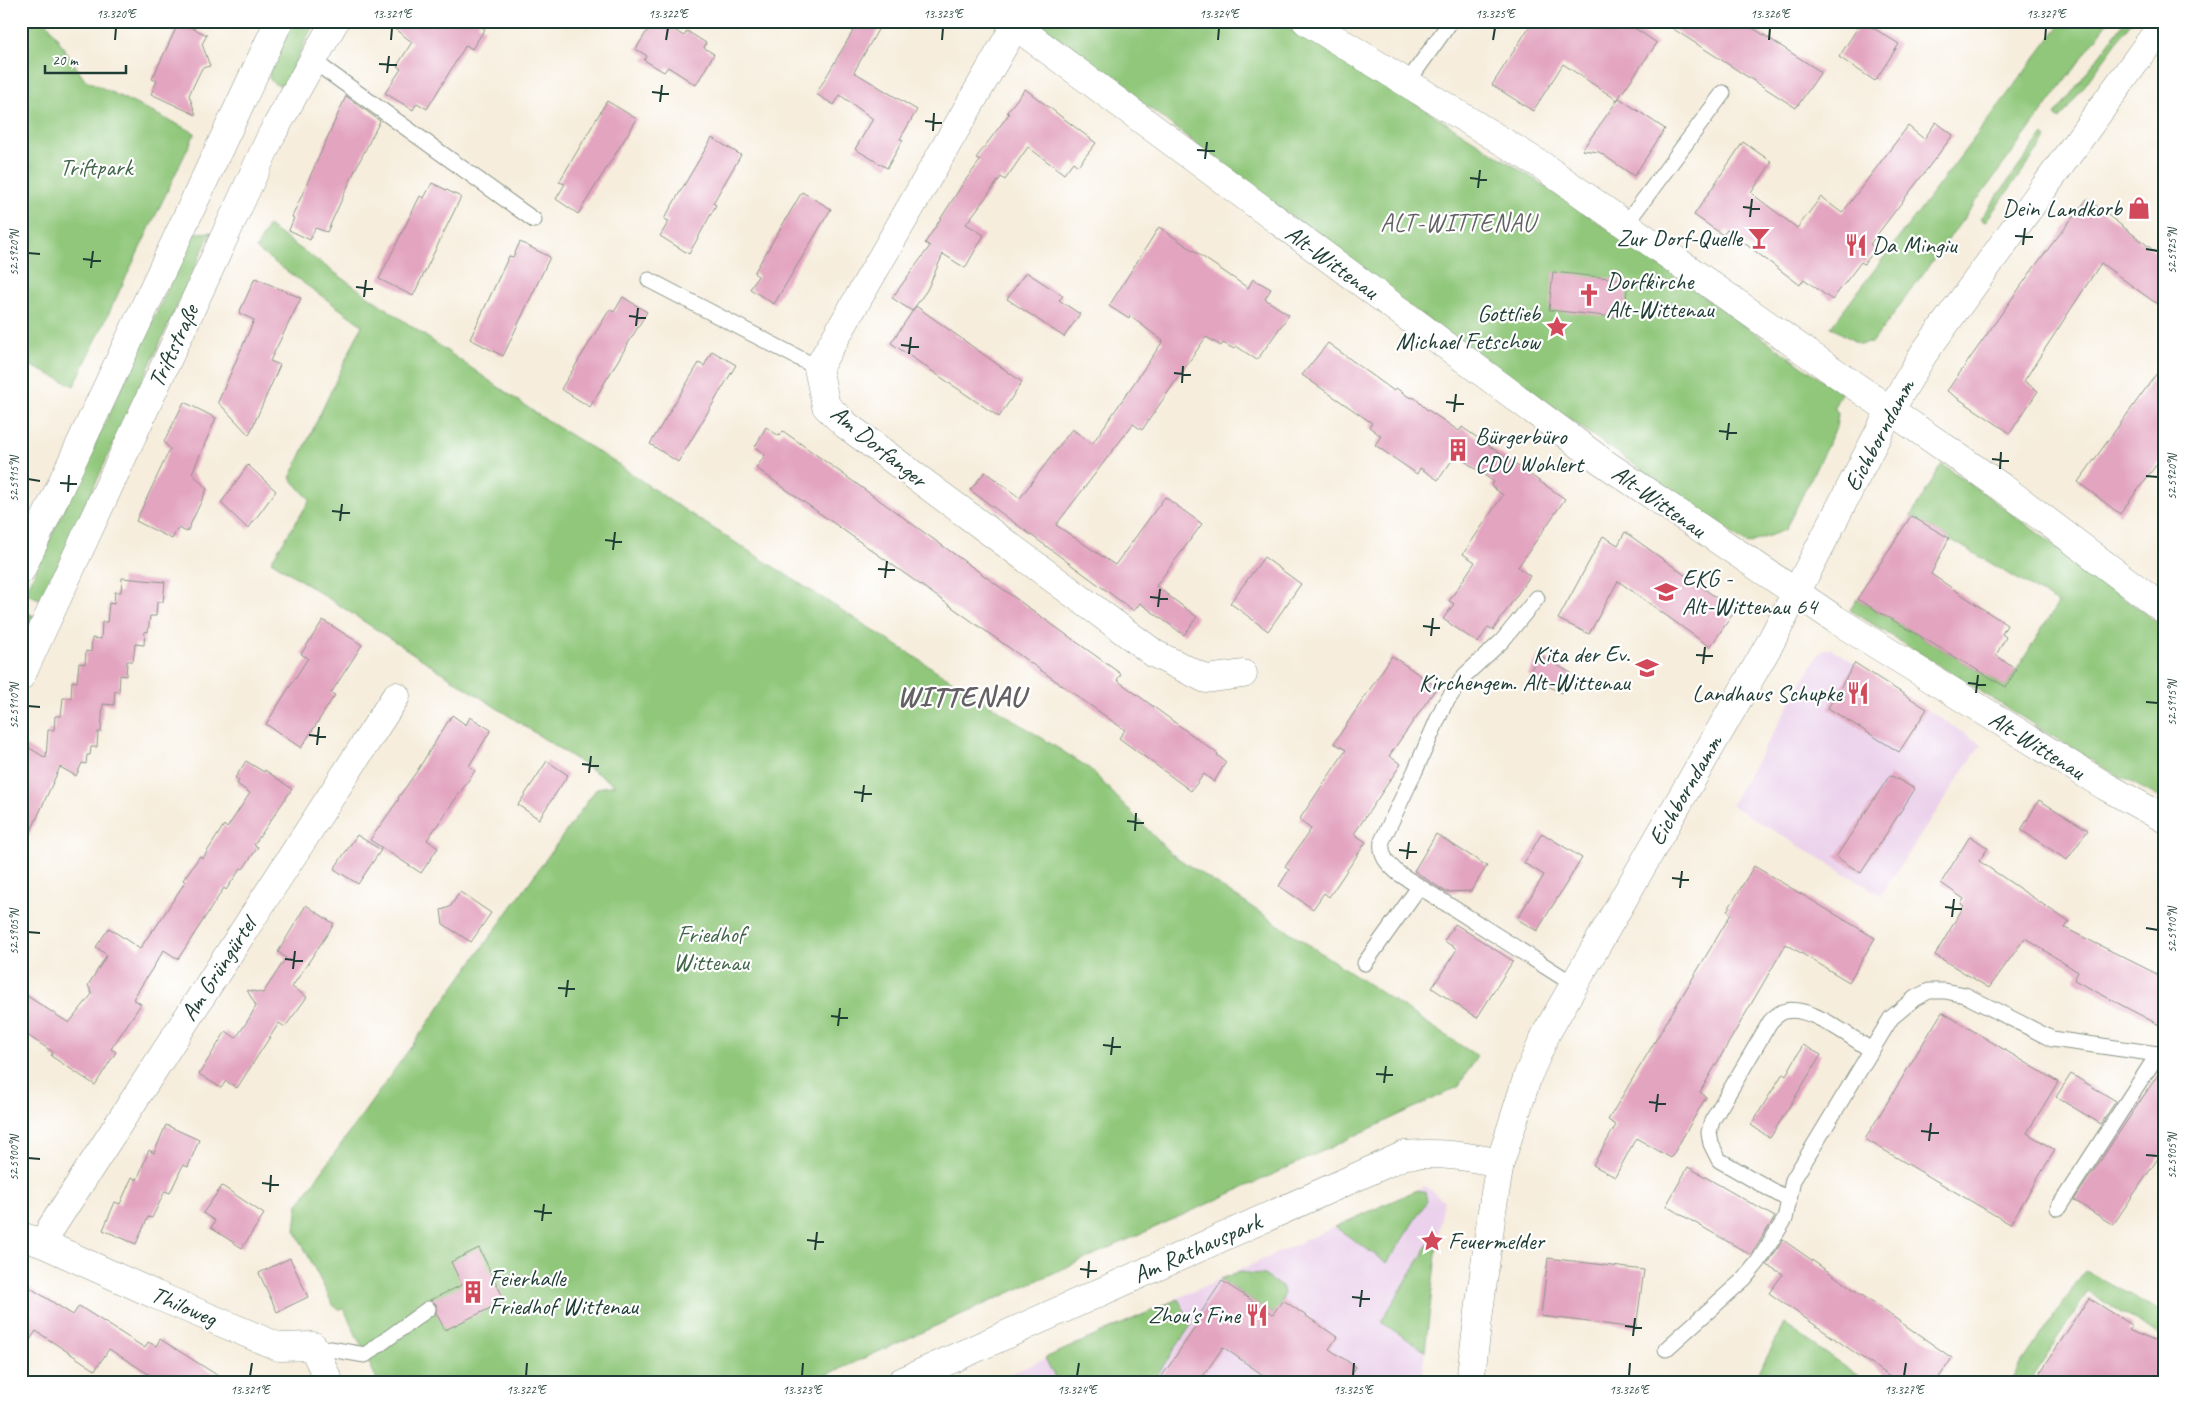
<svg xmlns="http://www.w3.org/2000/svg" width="2186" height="1403" viewBox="0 0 2186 1403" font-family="Caveat,sans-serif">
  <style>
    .built { fill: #ebd1eb }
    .green { fill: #90c77a; stroke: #588257 }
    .building { fill: #e3a4c0 }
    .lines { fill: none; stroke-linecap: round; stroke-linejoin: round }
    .service-casing { stroke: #8a9588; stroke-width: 17 }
    .minor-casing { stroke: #8a9588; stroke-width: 29 }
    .secondary-casing { stroke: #8a9588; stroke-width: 29 }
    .service { stroke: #fff; stroke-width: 15 }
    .minor { stroke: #fff; stroke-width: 28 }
    .secondary { stroke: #fff; stroke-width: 28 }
    .ticks { fill: none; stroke: #1f3d34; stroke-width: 2 }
    .labels { text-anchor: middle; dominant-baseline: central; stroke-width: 4.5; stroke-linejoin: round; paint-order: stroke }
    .park-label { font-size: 24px; fill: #416649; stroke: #fff }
    .poi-label { font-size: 24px; fill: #1f3d34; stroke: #fff; text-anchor: end }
    .street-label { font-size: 24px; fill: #1f3d34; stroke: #fff }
    .neighbourhood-label { font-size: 25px; letter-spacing: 1px; fill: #646165; stroke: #fff }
    .district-label { font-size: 29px; font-weight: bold; letter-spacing: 1px; fill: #646165; stroke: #fff }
    .neatline { fill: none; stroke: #1f3d34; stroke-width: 2 }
    .ticks-label { font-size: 12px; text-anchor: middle; fill: #1f3d34 }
  </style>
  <rect width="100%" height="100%" fill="#fff"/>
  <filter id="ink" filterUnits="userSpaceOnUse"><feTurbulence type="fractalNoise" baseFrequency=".02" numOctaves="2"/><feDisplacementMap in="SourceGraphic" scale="10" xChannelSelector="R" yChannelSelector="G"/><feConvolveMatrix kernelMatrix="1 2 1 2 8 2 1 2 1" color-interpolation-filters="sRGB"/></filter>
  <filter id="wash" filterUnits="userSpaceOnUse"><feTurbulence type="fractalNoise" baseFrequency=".0096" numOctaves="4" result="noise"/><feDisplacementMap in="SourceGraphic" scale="20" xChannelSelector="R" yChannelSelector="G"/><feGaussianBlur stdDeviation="1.12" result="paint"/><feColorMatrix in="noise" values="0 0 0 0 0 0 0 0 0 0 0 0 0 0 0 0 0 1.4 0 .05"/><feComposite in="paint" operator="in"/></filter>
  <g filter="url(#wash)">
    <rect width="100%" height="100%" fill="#f6eddc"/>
    <path class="built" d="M1825,649H1832L1981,744L1881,895L1731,805L1819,654Z
      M1425,1186L1444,1200L1438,1238L1421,1382H993Z"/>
    <path class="green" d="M21,21H46L84,79L195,133L74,386L21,361Z
      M293,21H315L285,84C278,87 272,84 269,77L270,70Z
      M1036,21H1287L1562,197L1841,393L1834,407L1838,414L1836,428L1785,530L1747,544L1396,297Z
      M2063,21H2109L1872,343L1859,344L1831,327Z
      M2125,21H2132L2060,119L2055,115Z
      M2043,134L2047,138L1985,222L1980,219Z
      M268,226L540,416L619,465L672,502L1089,768L1170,853L1477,1056L1458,1087L1274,1174L811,1382H378L344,1309H338L333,1305L295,1230L298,1204L597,788L615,785L271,561L310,500L290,478L362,325L256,249Z
      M211,232L42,600L25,593L194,233Z
      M1942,464L2011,513L2165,628V800L2102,767L1850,610L1857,599L2006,687L2058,603L1911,516Z
      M21,610L34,616L21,645Z
      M1417,1190L1425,1192L1427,1201L1387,1263L1335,1227Z
      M1438,1238L1425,1351L1381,1322L1428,1245Z
      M2085,1270L2165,1314V1339L2088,1292L2030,1382H2009Z
      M1241,1272L1264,1275L1283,1288C1286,1299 1279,1306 1273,1314L1220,1279Z
      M1178,1299L1192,1324L1152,1382H1057L1045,1358Z
      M1784,1324L1867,1382H1754Z"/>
    <g id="blocks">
      <path class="building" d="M384,21H480L478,25L485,29L472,49L466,45L427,109L417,103L413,110L385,93L401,69L397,66L412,42Z
        M653,21H660L684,36L687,31L706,43L704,48L714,54L696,85L668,67L664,72L644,60L647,56L636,49Z
        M859,21H883L854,72L917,110L900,139L903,140L887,168L855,149L873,119L840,95L834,105L816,94Z
        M1533,21H1624L1657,43L1617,100L1563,64L1533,111L1492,85Z
        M1661,21H1742L1821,72L1796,108Z
        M1862,21L1899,44L1875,81L1839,57Z
        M179,22L207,35L202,44L210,66L202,68L189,95L196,115L151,94L157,81L152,79Z
        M1025,89L1096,143L1078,166L1073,162L1064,174L1028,147L1005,180L1001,177L966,224L984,235L965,268L943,254L927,290L912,311L892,298L930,246L925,243L964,182L980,161L976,158L1009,114L1007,112Z
        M346,96L380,121L357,166L327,232L315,228L310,240L289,230L294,218L292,217Z
        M1619,98L1665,129L1634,176L1599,152L1582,150Z
        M607,101L637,119L578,214L556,199L565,184L559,182Z
        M1936,122L1953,135L1870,244L1876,249L1864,264L1861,262L1832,300L1804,279L1800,285L1727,230L1723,235L1694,215L1743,142L1772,162L1751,193L1797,228L1821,197L1842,213L1908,126L1924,139Z
        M712,138L741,155L713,203L716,205L689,254L660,236L669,221L664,219Z
        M432,183L461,197L413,296L379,279L420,196L424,198Z
        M802,192L831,209L774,304L750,289L758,276L754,273Z
        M2087,199L2165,259V310L2101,263L2024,381L2038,391L2010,433L1947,391L2035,266Z
        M1159,227L1248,288L1253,279L1271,289L1265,299L1289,315L1257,360L1236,346L1234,349L1223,343L1221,346L1206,337L1142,430L1133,424L1056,525L1115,565L1165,497L1202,524L1156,586L1197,617L1184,635L1140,603L1134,611L970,490L985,472L1020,498L1072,429L1092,444L1163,341L1130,316L1129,319L1109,306Z
        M520,242L550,257L503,356L470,339L509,256L513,257Z
        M1026,272L1063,296L1059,300L1080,314L1064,337L1007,299Z
        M1553,272L1628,280L1624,318L1549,310Z
        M255,278L301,298L270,361L280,365L249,435L218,402L254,320L239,313Z
        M623,297L647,312L590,407L561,389L610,309L614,312Z
        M916,306L1022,382L999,417L891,343Z
        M1328,343L1394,391L1396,388L1409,397L1415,398L1425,408L1459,431L1462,427L1565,499L1518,567L1530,576L1493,630L1488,627L1478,643L1443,619L1454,604L1449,601L1475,562L1463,554L1503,495L1491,486L1494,482L1456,455L1438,480L1420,468L1417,474L1375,445L1381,436L1369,427L1372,423L1302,375Z
        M712,351L736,365L678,462L650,444L699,363L704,366Z
        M2165,362V453L2120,514L2078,482Z
        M184,402L216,418L192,473L207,489L187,532L178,528L172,539L136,521L170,449L164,442Z
        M766,427L779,436L783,431L1121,674L1117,680L1218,754L1217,755L1226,762L1214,782L1204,774L1191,791L1119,738L1125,730L756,468L765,455L755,447Z
        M248,465L276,491L248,529L221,503Z
        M1911,516L1949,538L1931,574L2007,625L2002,634L2006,637L1996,655L2016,670L2006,687L1857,599Z
        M1625,532L1735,611L1710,647L1618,581L1589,634L1558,619L1603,536L1618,545Z
        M1264,557L1301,584L1268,631L1230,603Z
        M122,578L165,582L163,602H157L156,616H150L148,632L145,631L144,645L135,644L133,661H127L126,676L120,675L119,692L115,691L114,705L103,704L101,732H98L97,747H91L90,755H87L86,764L82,763L76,776L60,767L21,853V743L46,758L48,730H54L55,716H61L63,698H71L72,681L77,682L79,663L85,664L86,651L91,652L92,638L101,639L102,622H107L109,603L114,604L115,592H121Z
        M323,620L362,645L331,693L335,695L301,748L266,724L308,658L301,654Z
        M1539,655L1571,673L1561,693L1528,675Z
        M1392,656L1437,687L1389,756L1401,764L1354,834L1366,842L1329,897L1324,893L1313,909L1279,886L1289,870L1285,867L1311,829L1299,820L1346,750L1334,743Z
        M1855,663L1927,709L1899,752L1828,708Z
        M452,715L466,725L470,717L491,730L469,766L475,771L427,840L438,848L421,873L370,840L399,799L398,798L417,771Z
        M246,761L264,772L265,770L292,789L254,845L258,847L243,869L241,868L226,890L224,888L178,959L164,950L133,999L141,1004L111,1049L116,1052L95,1085L51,1056L53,1052L21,1031V992L69,1023L92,994L88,985L107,955L96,947L109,928L140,949L153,929L154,930L185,882L183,880L200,856L203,858L224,825L227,828L250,793L237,784L239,780L235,778Z
        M547,761L568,775L539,819L518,805Z
        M1890,775L1915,789L1861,873L1836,857Z
        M2039,800L2088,830L2067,860L2021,830Z
        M1542,833L1582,858L1537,931L1517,919L1544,875L1524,863Z
        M1436,834L1487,866L1471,891L1446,892L1414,871Z
        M357,835L381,850L358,884L334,869Z
        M1970,836L1988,848L1979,861L2069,922L2065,928L2165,978V1028L2074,980L2078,972L2025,938L1989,988L1935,955L1964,906L1961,904L1964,899L1941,883Z
        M1754,866L1875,938L1849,982L1786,944L1700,1092L1706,1097L1671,1158L1636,1138L1615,1177L1593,1165L1616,1125L1608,1120L1731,914L1727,911Z
        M460,892L491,913L471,942L443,924L441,910L450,907Z
        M306,905L334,924L292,987L307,997L285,1027L279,1023L237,1088L226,1081L221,1088L199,1074L226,1031L236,1038L250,1017L256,1006L247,990L263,993L286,958L278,952Z
        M1455,924L1513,961L1477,1018L1432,988L1457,949L1444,941Z
        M1942,1012L2058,1082L2027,1133L2055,1150L2010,1224L1865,1139Z
        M1803,1045L1821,1055L1770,1138L1751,1125L1783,1073L1786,1075Z
        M2165,1064V1148L2113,1225L2074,1200Z
        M2071,1074L2116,1101L2101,1124L2056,1097Z
        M166,1125L199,1140L188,1167L183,1165L170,1193L165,1191L152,1218L148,1217L136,1244L103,1230L115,1202L120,1204L132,1177L137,1180L149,1150L154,1153Z
        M1688,1167L1775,1217L1751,1255L1666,1206Z
        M222,1186L264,1214L242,1248L211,1228L215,1221L203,1213Z
        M1783,1240L1952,1358L1936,1382H1897L1769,1293L1783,1274L1767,1265Z
        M479,1248L505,1301L445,1330L436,1313V1304L430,1300L462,1285L451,1262Z
        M290,1258L308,1297L277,1312L259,1273Z
        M1548,1258L1644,1270L1636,1328L1541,1316Z
        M1222,1281L1273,1314L1283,1300L1337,1337L1329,1349L1356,1367L1347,1382H1273L1223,1347L1199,1382H1158L1199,1322L1196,1320Z
        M21,1282L73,1315L79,1306L145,1348L148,1342L156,1346L160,1339L228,1382H161L109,1349L95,1370L36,1331L21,1353Z
        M2089,1298L2132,1325L2128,1330L2159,1343L2165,1348V1382H2034Z"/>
    </g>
  </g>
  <g filter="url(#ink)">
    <use href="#blocks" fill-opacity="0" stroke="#8a9588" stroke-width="1"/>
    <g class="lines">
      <defs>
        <path id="service" d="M312,60L534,220
          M1407,83L1451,21
          M1625,225L1723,93
          M649,280L818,368
          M1537,598L1502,641L1465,675L1444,705L1415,771L1382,841C1380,856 1387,863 1398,873L1573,984
          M1365,963L1419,887
          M1789,1200L1719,1160L1711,1144L1709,1132L1712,1121L1770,1022C1775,1017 1779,1012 1786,1011C1809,1005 1852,1038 1871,1050
          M2058,1208L2158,1054
          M313,1346L365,1355L428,1309
          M1666,1349L1744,1279L1758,1262L1785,1219L1793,1180L1891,1018L1915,998L1929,991H1945L1965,995L2052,1039L2165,1055"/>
        <path id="minor" d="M1015,26L818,368L826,406L846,425L1155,654L1206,679L1243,674
          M21,1236L44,1244L156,1295L279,1347L313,1346L329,1382
          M44,1244L51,1228L396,696
          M901,1382L1405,1155C1440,1152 1466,1156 1500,1163"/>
        <path id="secondary" d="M1009,21L1603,462L1835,619L2105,786L2165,819
          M1306,21L1541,165L1813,357L2003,488L2165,610
          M21,570L279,21
          M21,676L272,134L335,21
          M1470,1382L1492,1211L1500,1163L1528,1075L1547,1032L1769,645L1890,411L1924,353L2165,21"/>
      </defs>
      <use href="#service" class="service-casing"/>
      <use href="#minor" class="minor-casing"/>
      <use href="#secondary" class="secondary-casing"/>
      <use href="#service" class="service"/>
      <use href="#minor" class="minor"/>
      <use href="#secondary" class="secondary"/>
    </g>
  </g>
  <path class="ticks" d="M115,40L116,28M391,40L392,28M666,40L668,28M942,40L943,28M1218,40L1219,28M1493,40L1495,28M1769,40L1770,28M2045,40L2046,28M379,64L397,65M387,73L389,56M652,92L669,94M660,102L662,85M925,121L942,123M933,131L934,113M1197,150L1215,151M1205,159L1207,142M1470,178L1487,180M1478,188L1480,170M1743,207L1760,209M1750,217L1752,199M2015,236L2033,237M2023,245L2025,228M2146,249L2158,251M28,253L40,254M83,259L101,261M91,268L93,251M356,287L373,289M364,297L366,280M629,316L646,318M636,326L638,308M901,345L919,347M909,354L911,337M1174,373L1191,375M1182,383L1183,366M1446,402L1464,404M1454,412L1456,394M1719,431L1737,433M1727,440L1729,423M1992,459L2009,461M2000,469L2001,452M2146,476L2158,477M28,479L40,481M60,483L77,484M68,492L69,475M332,511L350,513M340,521L342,504M605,540L622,542M613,550L615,532M878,569L895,570M885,578L887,561M1150,597L1168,599M1158,607L1160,589M1423,626L1440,628M1431,636L1433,618M1696,655L1713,656M1703,664L1705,647M1968,683L1986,685M1976,693L1978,675M2146,702L2158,703M28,706L40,707M309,735L326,737M317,745L319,727M582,764L599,766M589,773L591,756M854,792L872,794M862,802L864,785M1127,821L1144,823M1135,831L1136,813M1399,850L1417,852M1407,859L1409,842M1672,878L1689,880M1680,888L1682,871M1945,907L1962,909M1952,917L1954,899M2146,928L2158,930M28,932L40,933M285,959L303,961M293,969L295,951M558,988L575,989M566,997L568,980M831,1016L848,1018M838,1026L840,1008M1103,1045L1121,1047M1111,1055L1113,1037M1376,1074L1393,1075M1384,1083L1386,1066M1649,1102L1666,1104M1656,1112L1658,1094M1921,1131L1939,1133M1929,1141L1931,1123M2146,1155L2158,1156M28,1158L40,1159M262,1183L279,1185M270,1192L271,1175M534,1211L552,1213M542,1221L544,1204M807,1240L824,1242M815,1250L817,1232M1080,1269L1097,1271M1088,1278L1089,1261M1352,1297L1370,1299M1360,1307L1362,1290M1625,1326L1642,1328M1633,1336L1635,1318M250,1376L252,1363M526,1376L527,1363M802,1376L803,1363M1077,1376L1079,1363M1353,1376L1354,1363M1629,1376L1630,1363M1904,1376L1906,1363"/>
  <defs>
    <symbol id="shop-bare" viewBox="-9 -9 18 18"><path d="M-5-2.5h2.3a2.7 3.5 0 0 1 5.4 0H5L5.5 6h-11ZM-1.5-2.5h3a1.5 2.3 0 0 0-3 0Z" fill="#d1495b" stroke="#fff" stroke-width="2.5" paint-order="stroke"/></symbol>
    <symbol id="bar-bare" viewBox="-9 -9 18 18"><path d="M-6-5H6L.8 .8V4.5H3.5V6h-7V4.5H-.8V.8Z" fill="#d1495b" stroke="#fff" stroke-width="2.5" paint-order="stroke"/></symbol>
    <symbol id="restaurant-bare" viewBox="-9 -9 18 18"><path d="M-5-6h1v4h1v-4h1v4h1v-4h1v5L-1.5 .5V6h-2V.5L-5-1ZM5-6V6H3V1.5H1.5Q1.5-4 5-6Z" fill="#d1495b" stroke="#fff" stroke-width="2.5" paint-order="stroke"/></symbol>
    <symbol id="church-bare" viewBox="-9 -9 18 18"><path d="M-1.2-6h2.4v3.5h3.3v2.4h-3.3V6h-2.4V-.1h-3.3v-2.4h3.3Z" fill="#d1495b" stroke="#fff" stroke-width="2.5" paint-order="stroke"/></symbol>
    <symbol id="sight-bare" viewBox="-9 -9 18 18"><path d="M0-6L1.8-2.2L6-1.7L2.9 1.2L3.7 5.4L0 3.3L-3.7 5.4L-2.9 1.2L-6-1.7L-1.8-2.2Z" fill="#d1495b" stroke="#fff" stroke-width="2.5" paint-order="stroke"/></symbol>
    <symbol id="building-bare" viewBox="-9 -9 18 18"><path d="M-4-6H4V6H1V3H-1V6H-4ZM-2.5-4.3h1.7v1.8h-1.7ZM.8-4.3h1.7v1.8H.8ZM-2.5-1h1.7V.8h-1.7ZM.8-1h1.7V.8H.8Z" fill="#d1495b" stroke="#fff" stroke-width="2.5" paint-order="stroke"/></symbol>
    <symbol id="school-bare" viewBox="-9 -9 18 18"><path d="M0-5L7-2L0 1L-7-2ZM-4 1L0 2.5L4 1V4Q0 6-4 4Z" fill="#d1495b" stroke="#fff" stroke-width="2.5" paint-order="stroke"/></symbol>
  </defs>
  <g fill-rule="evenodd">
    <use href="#shop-bare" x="2123" y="192" width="32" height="32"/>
    <use href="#bar-bare" x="1743" y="222" width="32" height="32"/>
    <use href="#restaurant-bare" x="1840" y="229" width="32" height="32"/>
    <use href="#church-bare" x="1573" y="279" width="32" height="32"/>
    <use href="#sight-bare" x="1541" y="311" width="32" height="32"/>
    <use href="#building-bare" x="1442" y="434" width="32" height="32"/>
    <use href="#school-bare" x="1650" y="576" width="32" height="32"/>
    <use href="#school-bare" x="1631" y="652" width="32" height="32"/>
    <use href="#restaurant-bare" x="1842" y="677" width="32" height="32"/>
    <use href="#sight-bare" x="1416" y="1225" width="32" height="32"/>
    <use href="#building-bare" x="457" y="1276" width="32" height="32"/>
    <use href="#restaurant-bare" x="1241" y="1299" width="32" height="32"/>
  </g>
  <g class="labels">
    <g class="park-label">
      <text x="96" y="167">Triftpark</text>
      <text x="711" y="934">Friedhof<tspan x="711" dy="28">Wittenau</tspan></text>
    </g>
    <g class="poi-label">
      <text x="2122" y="208">Dein Landkorb</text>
      <text x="1742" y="238">Zur Dorf-Quelle</text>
      <text x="1872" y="245" text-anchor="start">Da Mingiu</text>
      <text x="1606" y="281" text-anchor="start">Dorfkirche<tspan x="1606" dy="28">Alt-Wittenau</tspan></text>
      <text x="1540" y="313">Gottlieb<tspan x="1540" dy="28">Michael Fetschow</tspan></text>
      <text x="1475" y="436" text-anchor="start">Bürgerbüro<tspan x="1475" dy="28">CDU Wohlert</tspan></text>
      <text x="1682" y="578" text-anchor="start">EKG -<tspan x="1682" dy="28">Alt-Wittenau 64</tspan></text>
      <text x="1630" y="654">Kita der Ev.<tspan x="1630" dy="28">Kirchengem. Alt-Wittenau</tspan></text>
      <text x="1842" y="693">Landhaus Schupke</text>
      <text x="1448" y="1241" text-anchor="start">Feuermelder</text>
      <text x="489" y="1278" text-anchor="start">Feierhalle<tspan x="489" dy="28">Friedhof Wittenau</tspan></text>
      <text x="1240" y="1315">Zhou's Fine</text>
    </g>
    <g class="street-label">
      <text transform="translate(1332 262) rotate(36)">Alt-Wittenau</text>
      <text transform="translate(173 346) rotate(-65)">Triftstraße</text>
      <text transform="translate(1879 435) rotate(-62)">Eichborndamm</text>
      <text transform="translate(879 446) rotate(39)">Am Dorfanger</text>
      <text transform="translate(1659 501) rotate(35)">Alt-Wittenau</text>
      <text transform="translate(2037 745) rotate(32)">Alt-Wittenau</text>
      <text transform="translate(1685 790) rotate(-60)">Eichborndamm</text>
      <text transform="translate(218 969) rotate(-57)">Am Grüngürtel</text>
      <text transform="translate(1197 1248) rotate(-24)">Am Rathauspark</text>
      <text transform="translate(184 1306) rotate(23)">Thiloweg</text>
    </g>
    <g class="neighbourhood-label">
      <text x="1458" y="223">ALT-WITTENAU</text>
    </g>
    <g class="district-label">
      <text x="961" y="696">WITTENAU</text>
    </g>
  </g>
  <rect width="2186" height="1403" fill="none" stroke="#fff" stroke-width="55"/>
  <path d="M45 65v8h81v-8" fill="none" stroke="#1f3d34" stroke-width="2.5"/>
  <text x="52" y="65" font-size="15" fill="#1f3d34" stroke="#ffffff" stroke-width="4" paint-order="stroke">20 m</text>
  <rect x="28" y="28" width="2130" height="1348" class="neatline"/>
  <g class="ticks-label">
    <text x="116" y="18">13.320°E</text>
    <text x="392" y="18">13.321°E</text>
    <text x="668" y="18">13.322°E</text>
    <text x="943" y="18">13.323°E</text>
    <text x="1219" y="18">13.324°E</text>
    <text x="1495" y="18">13.325°E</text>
    <text x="1770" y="18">13.326°E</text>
    <text x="2046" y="18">13.327°E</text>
    <text transform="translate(2172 251) rotate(-90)" y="4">52.5925°N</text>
    <text transform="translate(14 253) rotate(-90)" y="4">52.5920°N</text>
    <text transform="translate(2172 477) rotate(-90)" y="4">52.5920°N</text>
    <text transform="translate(14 479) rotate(-90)" y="4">52.5915°N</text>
    <text transform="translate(2172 703) rotate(-90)" y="4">52.5915°N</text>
    <text transform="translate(14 706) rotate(-90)" y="4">52.5910°N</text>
    <text transform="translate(2172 930) rotate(-90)" y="4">52.5910°N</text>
    <text transform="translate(14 932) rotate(-90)" y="4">52.5905°N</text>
    <text transform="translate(2172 1156) rotate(-90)" y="4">52.5905°N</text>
    <text transform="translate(14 1158) rotate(-90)" y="4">52.5900°N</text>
    <text x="250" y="1394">13.321°E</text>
    <text x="526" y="1394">13.322°E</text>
    <text x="802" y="1394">13.323°E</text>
    <text x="1077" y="1394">13.324°E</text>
    <text x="1353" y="1394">13.325°E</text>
    <text x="1629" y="1394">13.326°E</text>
    <text x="1904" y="1394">13.327°E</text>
  </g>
</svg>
